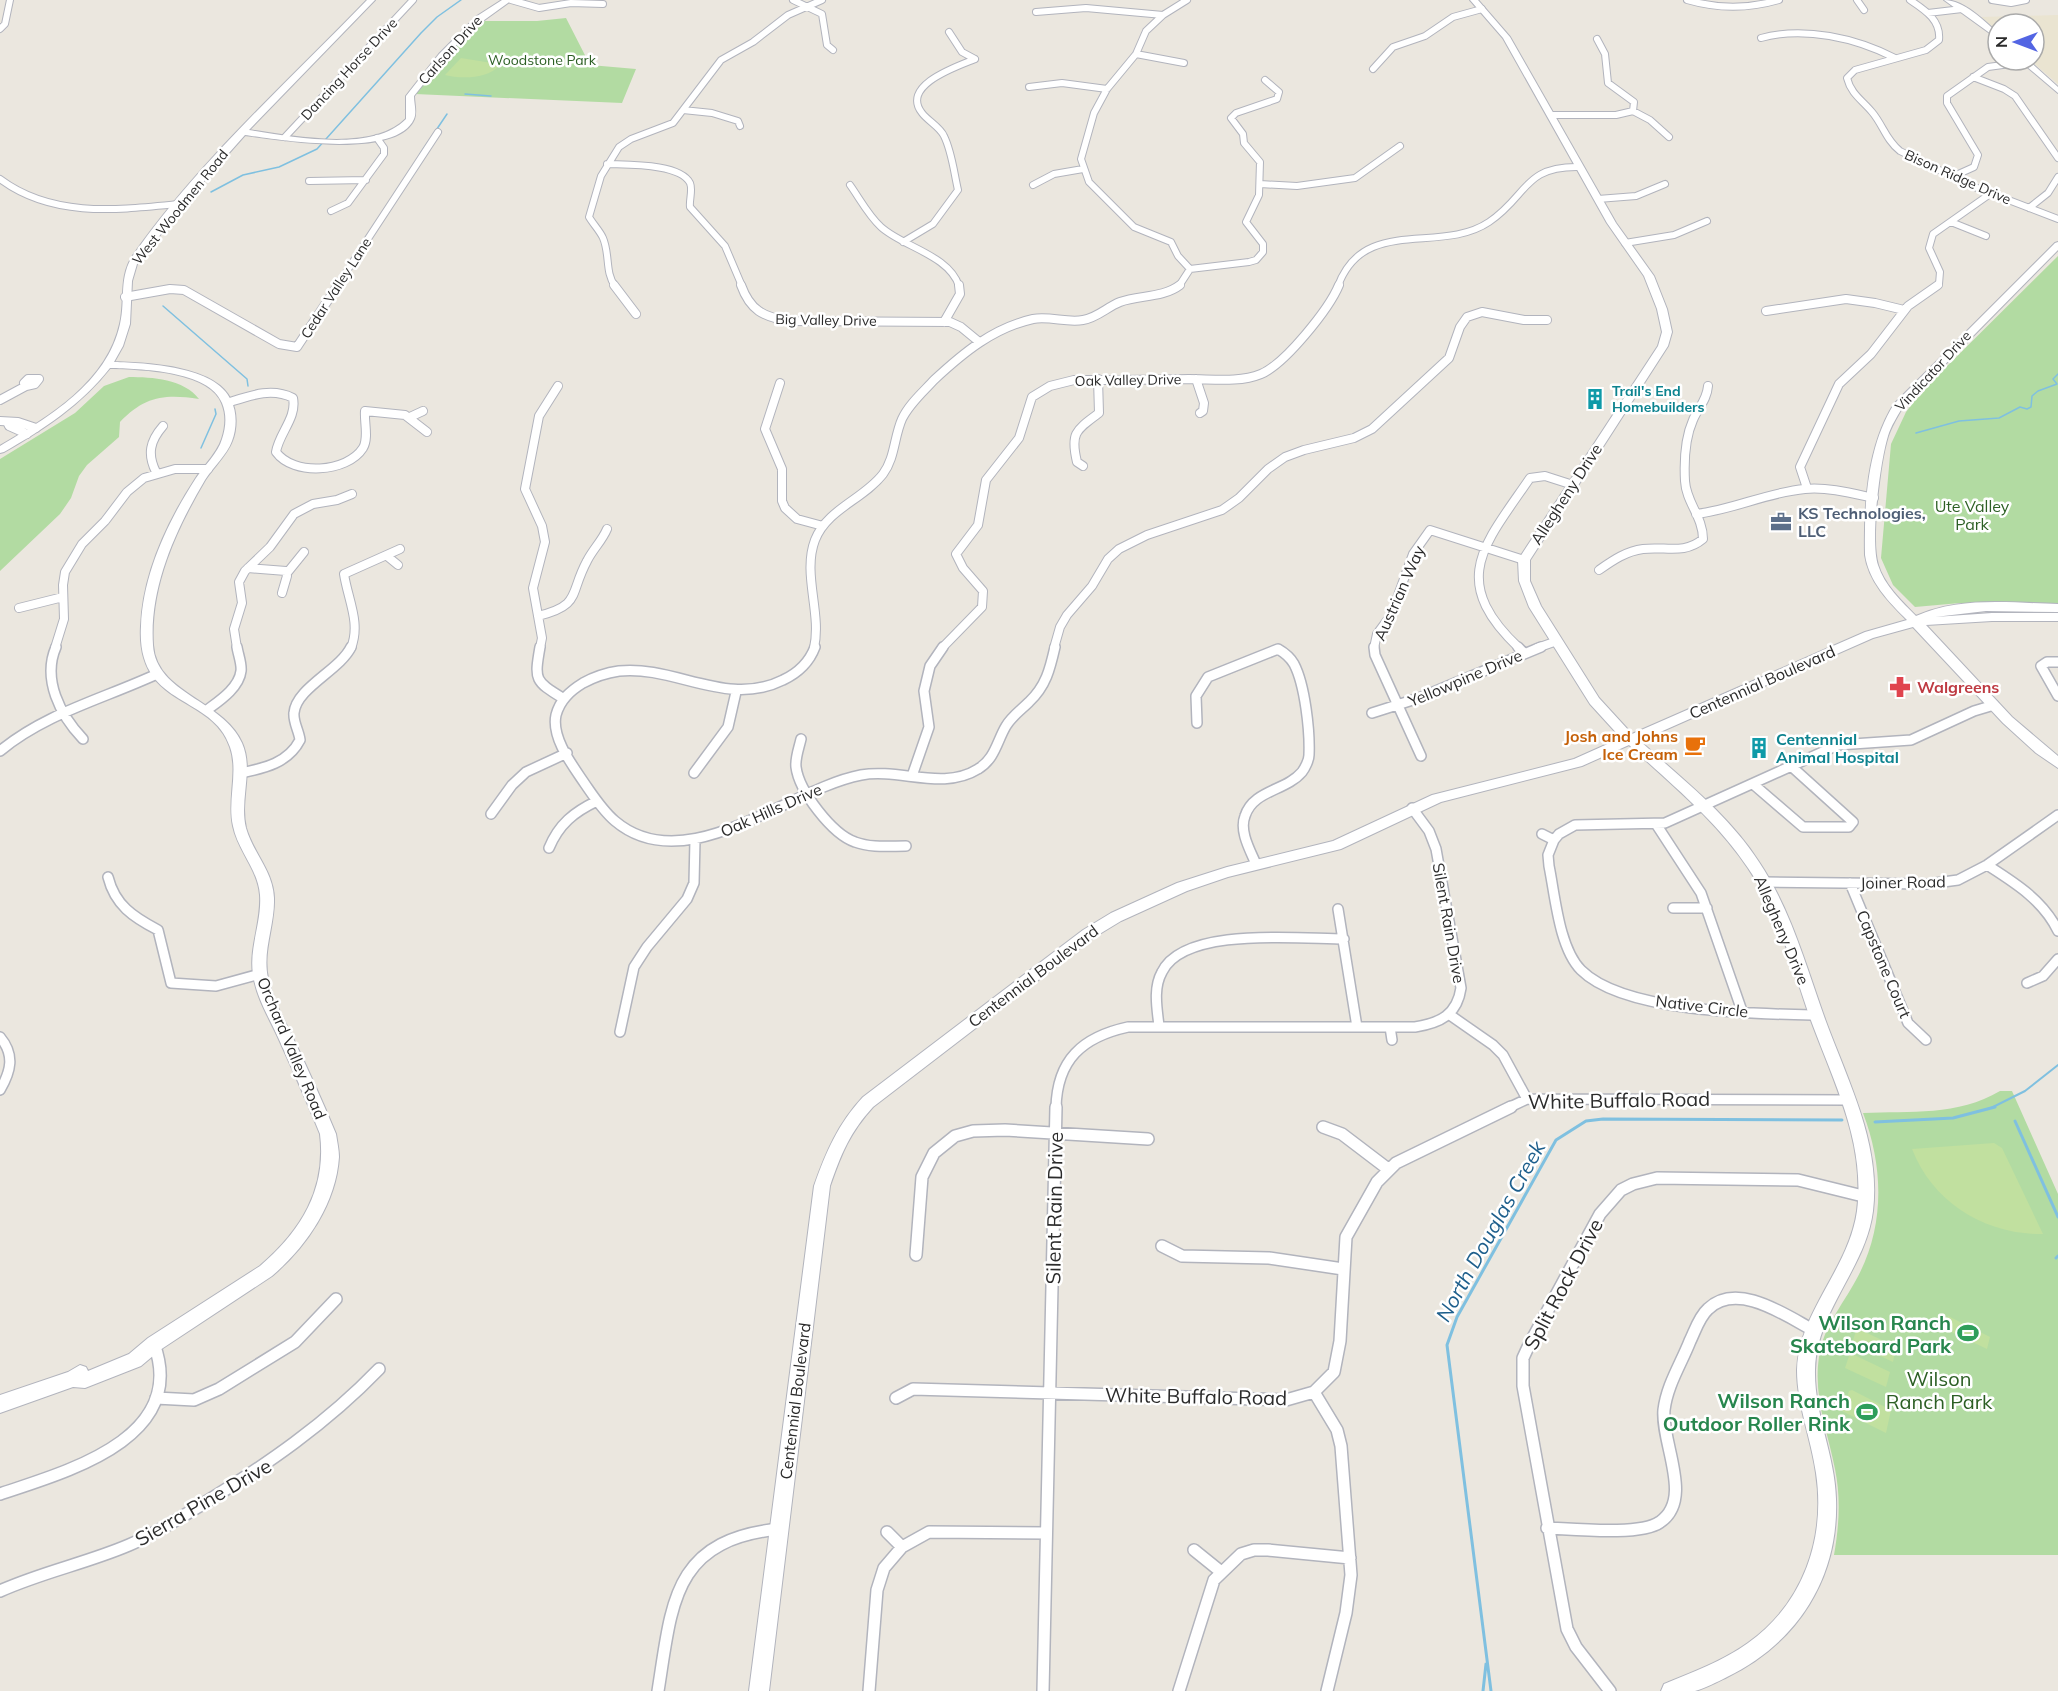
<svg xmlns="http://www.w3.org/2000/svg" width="2058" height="1691" viewBox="0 0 2058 1691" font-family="Mulish,sans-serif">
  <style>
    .education { fill: #eae4d1 }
    .green { fill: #b2dba2 }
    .pitch { fill: #c1e09f }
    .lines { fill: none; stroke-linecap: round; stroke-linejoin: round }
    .stream-far2 { stroke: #7fc0e0; stroke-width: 1.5 }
    .stream-far1 { stroke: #7fc0e0; stroke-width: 2 }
    .stream { stroke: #7fc0e0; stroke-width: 3 }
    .street-far3-casing { stroke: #b2b4bd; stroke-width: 8 }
    .street-far2-casing { stroke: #b2b4bd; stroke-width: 10 }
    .street-far1-casing { stroke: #b2b4bd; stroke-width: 12 }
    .street-casing { stroke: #b2b4bd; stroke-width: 14 }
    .secondary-casing { stroke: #b2b4bd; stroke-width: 2 }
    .street-far3 { stroke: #fff; stroke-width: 6 }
    .street-far2 { stroke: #fff; stroke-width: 8 }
    .street-far1 { stroke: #fff; stroke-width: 9 }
    .street { stroke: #fff; stroke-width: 11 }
    .secondary { fill: #fff; fill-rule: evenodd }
    .labels { text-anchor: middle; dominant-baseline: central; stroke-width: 5; stroke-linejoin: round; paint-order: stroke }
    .far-street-label { font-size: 14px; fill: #2b2b2b; stroke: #fff }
    .far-park-label { font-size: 14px; fill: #2c5f24; stroke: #fff }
    .far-culture-label { font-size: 14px; font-weight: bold; fill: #0d838f; stroke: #fff; text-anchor: start }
    .street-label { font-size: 16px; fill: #2b2b2b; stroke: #fff }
    .park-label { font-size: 16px; fill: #2c5f24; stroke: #fff }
    .service-label { font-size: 16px; font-weight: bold; fill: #4e5e75; stroke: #fff; text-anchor: start }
    .health-label { font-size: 16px; font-weight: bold; fill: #be3a42; stroke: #fff; text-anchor: start }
    .food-label { font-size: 16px; font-weight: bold; fill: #c56008; stroke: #fff; text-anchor: end }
    .culture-label { font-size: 16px; font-weight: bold; fill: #0d838f; stroke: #fff; text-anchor: start }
    .near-street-label { font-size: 20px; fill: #2b2b2b; stroke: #fff }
    .near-leisure-label { font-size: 20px; font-weight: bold; fill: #27864d; stroke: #fff; text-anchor: end }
    .near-park-label { font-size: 20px; fill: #2c5f24; stroke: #fff }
    .near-water-label { font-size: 21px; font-style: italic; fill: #1e5f8c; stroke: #fff }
  </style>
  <rect width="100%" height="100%" fill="#ebe7df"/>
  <path class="education" d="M2058,15V84L2030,60H2034V24H1998V31L1981,17Z"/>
  <path class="green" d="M566,18L590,65L636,69L622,103L415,94L478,21H537Z
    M2058,256V603H1960L1915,607L1893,585L1881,558L1891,444L1906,412L1922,391Z
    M129,377C152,377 184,379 199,399C165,394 145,396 120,422L119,437L87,465L79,476L71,498L60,514L0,571V459L75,413L104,386Z
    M2000,1091H2012L2058,1194V1555H1834C1839,1527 1841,1498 1835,1469C1828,1432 1813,1397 1819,1357C1823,1327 1842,1306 1856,1280C1885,1228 1884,1168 1863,1113C1910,1111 1958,1116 2000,1091Z"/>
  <path class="pitch" d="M461,58L498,64L499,66C487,79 461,79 445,75Z
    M1994,1143L2002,1148L2043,1234C1986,1235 1933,1203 1912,1149Z
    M1948,1316L1990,1337L1987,1349L1945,1329Z
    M1857,1328L1896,1347L1893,1362L1852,1343Z
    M1850,1353L1890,1372L1886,1387L1845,1368Z
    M1852,1390L1891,1410L1886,1433L1842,1411L1849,1391Z"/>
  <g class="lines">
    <path class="stream-far2" d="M465,94L491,96
      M420,154L447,114
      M211,192L243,175L279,167L317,149L421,33L437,17L461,0
      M163,306L247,379L248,386
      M1916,433L1959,421L1999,418L2020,407L2027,409L2031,407L2032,396L2038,391L2057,384L2053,379L2058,374
      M201,448L216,414L215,409"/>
    <path class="stream-far1" d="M1991,1108L2025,1091L2058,1065"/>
    <path class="stream" d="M2015,1121L2058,1217
      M1875,1122L1953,1118L1995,1107
      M2056,1258L2058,1256
      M1483,1691L1486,1664
      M1491,1691L1447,1345L1457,1317L1556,1140L1586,1121L1603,1119L1842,1120"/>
    <defs>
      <path id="street-far3" d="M511,0L539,8L571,3L603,4
        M793,0L822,14L827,45L833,50
        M1187,0L1163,15L1146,31L1136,54L1107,89L1094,113L1081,159L1089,182L1134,227L1171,242L1178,256L1190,269
        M1687,0C1718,9 1748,9 1779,0
        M1857,0L1864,10
        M1910,0C1925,10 1941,20 1939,40L1926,50L1855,70L1847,78C1851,94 1862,100 1872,112C1883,125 1886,140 1900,151L1972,186L2058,219
        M1992,0L2011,3L2026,0
        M1036,12L1086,8L1163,15
        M1928,13L1962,9
        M0,29L5,24L10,0
        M949,32L962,52L975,59
        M1761,38C1804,26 1856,38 1895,58
        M1597,39L1605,54L1608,83L1634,102L1633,111
        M1136,54L1184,63
        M1373,69L1393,47L1425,36L1453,17L1482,9
        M1973,77L2004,89L2015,96L2058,158
        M1029,87L1062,83L1107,89
        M683,110L712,113L738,121L740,126
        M1552,115H1616L1633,111L1650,120L1669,137
        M285,137L413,0
        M607,164C626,165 680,163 690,183C693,190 689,200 690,207L725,246L742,286
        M1954,176L1974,167L1978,155L1947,103V96L1988,67L2025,62
        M0,179C52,218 117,210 178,204
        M309,181L366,180
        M1260,184L1297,186L1355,178L1400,146
        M850,185C860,199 868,215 881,227C903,247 949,255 959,286
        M1033,185L1054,174L1083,169
        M1598,199L1636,196L1665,184
        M2029,208L2048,193L2058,177
        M331,211L348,203L384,154V148L377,138
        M1951,222L1986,236
        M903,242L933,224L958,190C954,173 952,152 944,136C940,127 928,121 922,113C900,85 958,66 975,59
        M1625,243L1674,235L1707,221
        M1190,269L1249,262L1256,260L1263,252V244L1246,222L1259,195L1260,162L1244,143L1243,134L1231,118L1236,113L1277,99L1279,92L1265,80
        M337,286L438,132
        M615,286C605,273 610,254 603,238C600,231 593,224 589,217L601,176L619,147L631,139L673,123L721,60L753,42L788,15L822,0
        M1179,286L1190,269
        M1338,286C1364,215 1440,255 1489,222C1528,196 1523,166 1579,167
        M1937,286L1939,284L1940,272L1929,248L1933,234L1990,194"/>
      <path id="street-far2" d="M614,285L636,314
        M741,285C750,310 763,317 789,321L950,322L961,327L978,341
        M125,297L170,289L184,290L279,344L297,347L338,285
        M1766,311L1846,299L1875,303L1904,310
        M944,322L960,294L959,285
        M28,379H39L35,384L26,386L24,383Z
        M1196,379L1204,403L1203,411L1200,413
        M780,383L765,429L782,469V501L785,508L797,519L823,526
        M0,400L26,386
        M227,403C249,396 271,387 293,398C297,418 279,433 276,452C293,476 347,473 363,448C369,438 364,422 365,411L405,415L427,432
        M410,417L423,411
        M0,421L18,422L36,428
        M7,422L9,426L27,434
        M1083,466L1077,462C1070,433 1076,430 1099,413L1098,379
        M156,472C147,454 150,441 163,426
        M1807,488L1800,467L1839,384L1871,354L1908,306L1938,285
        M1696,514C1733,510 1768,492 1805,489C1828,487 1851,493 1874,498
        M387,556L398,565
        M248,568L286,571L287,576L282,593
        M1599,570C1612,561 1626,551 1643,549C1665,546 1684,555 1703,539C1703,517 1686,502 1685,481C1684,462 1685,438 1693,420C1698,408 1707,400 1708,386
        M287,573L304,552
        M19,608L63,597
        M538,616C582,605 569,594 587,561C593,549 602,541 607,529
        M55,648L64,619L63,585L65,572L82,544L105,521L127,492L144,478L175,469H208
        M237,648L234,629L242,603L239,582L245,571L270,547L294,514L313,504L337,500L352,494
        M351,648C361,623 348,600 344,574L400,549
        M540,648L542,638L533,588L545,542L542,526L525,489L539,416L558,386
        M814,648C822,613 802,574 815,540C827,509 864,499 883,474C895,458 894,437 902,419C909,404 923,392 934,380C963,353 993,328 1033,319C1050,316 1067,323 1083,320C1097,318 1107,307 1120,302C1139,295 1163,298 1180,285
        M942,648L982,607L983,591L963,568L956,554L978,525L986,480L1019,438L1032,397L1050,386L1074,380C1112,380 1150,380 1189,379C1212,379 1239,383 1261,374C1285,364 1329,309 1339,285
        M1054,648L1060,627L1067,615L1092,586L1108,559L1119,549L1147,535L1222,510L1239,498L1268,469L1285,457L1304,450L1354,438L1372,429L1449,358L1460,327L1467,317L1482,312L1524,320H1547
        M1374,648L1377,634L1391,615L1413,554L1430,530L1524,560
        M1519,648C1447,580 1485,544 1530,478L1545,476L1573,485
        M1537,648L1557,641"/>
      <path id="street-far1" d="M56,647C42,679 60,715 83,739
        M540,647C534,681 535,681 564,699
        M815,647C809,663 798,673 783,680C727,708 675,665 619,671C605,673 594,677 583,683C570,691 560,700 556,715C551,738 573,766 585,784C594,797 603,811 615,821C686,881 788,789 861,775C900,768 943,791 978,769C995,759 997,741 1006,726C1012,716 1021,710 1029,702C1046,686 1050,669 1055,647
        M1374,647L1375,655L1421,756
        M1518,647L1524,653
        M2058,662H2047L2041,666L2058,696
        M207,710C219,701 239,688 241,671C242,664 238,654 237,647
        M1372,713L1419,698L1541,647
        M1197,723L1196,696L1208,677L1278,649C1285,653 1290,657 1294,664C1305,685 1310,731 1309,755C1309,760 1305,768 1302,772C1286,791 1253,790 1245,816C1239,831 1250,850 1256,864
        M801,739C799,748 795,758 796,767C799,791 832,834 855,842C871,848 889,846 906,846
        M0,751C46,713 103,699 157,674
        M241,773C265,768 288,763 300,740C299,731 293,722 294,713C296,688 340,670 351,647
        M694,773L728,727L736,692
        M912,776L929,727L924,691L930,666L943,647
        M1753,784L1803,827H1849L1853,822L1791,766
        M491,814L512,785L526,772L567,753
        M1656,824L1701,893L1742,1011
        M1542,834L1554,840
        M549,848C559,824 574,812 597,801
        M1987,865C2015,883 2043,900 2058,931
        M108,877C115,905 133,917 158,930L171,983L216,986L260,974
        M1764,882L1928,884L1958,880L1987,865L2058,815
        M1850,883L1908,1023L1926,1040
        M1673,908H1707
        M1338,909L1357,1027
        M2027,983L2043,976L2058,959
        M1450,1015L1493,1045L1503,1055L1527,1099
        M1817,1015C1758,1014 1624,1013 1581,970C1559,948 1555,895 1549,866L1548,855L1554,840L1559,834L1575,825L1665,823L1838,745L1911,740L1974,711L1994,705
        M1159,1026C1157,1008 1153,988 1162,972C1184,926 1300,939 1344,939
        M1390,1027L1392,1040
        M620,1032L634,967L647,947L687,899L694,883L695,840
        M0,1037C15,1055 11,1071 0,1090
        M1056,1108C1057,1060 1082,1037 1128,1027H1415C1440,1023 1457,1015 1461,988L1436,849L1429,831L1412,808
        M1508,1108L1527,1099L1848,1100"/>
      <path id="street" d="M1323,1127L1342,1134L1388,1169
        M1162,1246L1182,1256L1269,1258L1343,1269
        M916,1255L922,1177L934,1153L955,1136L973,1131L1005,1130L1148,1139
        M1314,1392L1337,1430L1341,1446L1351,1575L1346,1613L1327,1691
        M156,1398L194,1400L219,1389L295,1342L336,1299
        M896,1398L913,1389L1286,1400L1314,1392L1334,1372L1340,1341L1346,1237L1377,1182L1396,1163L1511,1107
        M0,1494C65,1472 189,1439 154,1344
        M1547,1528C1573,1529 1641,1536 1660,1522C1694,1499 1661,1443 1664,1410C1667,1385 1681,1364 1690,1341C1695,1331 1699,1317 1708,1309C1737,1281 1785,1315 1813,1330
        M887,1532L902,1547
        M1194,1550L1220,1571
        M0,1591C42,1572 87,1563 129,1545C155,1534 178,1519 201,1505C266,1465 326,1424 379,1369
        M658,1691C672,1604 672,1540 779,1529
        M869,1691L877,1590L884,1568L902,1547L929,1532L1046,1533
        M1043,1691L1056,1107
        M1179,1691L1214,1580L1241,1554L1254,1550H1268L1350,1558
        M1610,1691L1576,1647L1567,1629L1523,1386V1358L1529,1345L1600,1214L1621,1190L1633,1184L1657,1178L1798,1180L1867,1197"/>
      <path id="secondary" d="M367,0H375L249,130C292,137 373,153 406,119V96L439,54L477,16L502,0H512L469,31L445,57L414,96C414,104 417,112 414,119C397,159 279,140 245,135L196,190L137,264L132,281L130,324L123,346L114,362C146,363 216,366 231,400C237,412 237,428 232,441C227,455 213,467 205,480C176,529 149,587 153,645C156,694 223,700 242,743C254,770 239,800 246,828C253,853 273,871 274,898C275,925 262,951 268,978C272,998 282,1016 291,1034C307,1067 322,1100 336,1134C337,1141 339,1150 339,1157C336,1204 306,1247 272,1276L160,1350L141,1366L85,1388L73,1387L0,1413V1395L68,1372L80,1365L86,1367L88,1371L129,1354L148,1338L260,1266C301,1231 327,1189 320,1134C307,1101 292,1068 277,1035C268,1016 256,996 253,974C249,947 262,922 260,895C258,869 238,851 233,826C227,800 239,772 230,747C212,693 136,709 141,626C143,574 168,521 196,478C204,466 218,453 222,439C226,427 227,415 222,403C209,370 139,369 110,368C81,405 44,429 4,452L0,453V446C49,417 107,383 120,324C126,299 118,277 134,254C200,160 288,82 367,0Z
        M1470,0H1478L1510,37L1616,223L1654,276L1667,309L1672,332L1668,346L1530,560V581L1541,606L1599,698L1632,734L1865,632L1907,620C1889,602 1869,582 1865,555C1864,505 1867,447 1894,404L2055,243L2058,242V250L1902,408C1897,417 1891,426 1888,436C1880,462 1870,540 1878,565C1884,585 1902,602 1916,616C1960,596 2012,603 2058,604V612L1986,611L1935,617L1992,613H2058V621H1992L1926,625L2012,717L2058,756V768L2036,753L2003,723L1913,627L1873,638L1640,741C1682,779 1728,814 1759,862C1791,910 1806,966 1825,1019C1848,1082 1881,1143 1873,1211C1866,1268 1816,1311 1815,1370C1814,1414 1835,1455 1836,1499C1839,1578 1797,1643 1727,1677C1717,1682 1706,1688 1695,1691C1685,1691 1672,1691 1661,1691L1664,1684C1693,1672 1723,1661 1748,1643C1803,1604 1826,1539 1816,1473C1811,1438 1797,1405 1797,1370C1799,1311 1849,1269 1857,1211C1866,1141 1832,1079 1809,1015C1792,965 1778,912 1748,868C1716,820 1671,784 1629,745L1582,766L1441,802L1341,849L1228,877L1187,891L1121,921L1093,938L873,1107C850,1132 841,1154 830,1186L769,1691H749L814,1186C826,1152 838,1124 863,1097L1083,930L1111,913L1177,883L1227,867L1333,841L1432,795L1574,759L1621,738L1590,704L1529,607L1519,581L1518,560L1658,346L1662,332L1657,309L1644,276L1607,223L1503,38Z
        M1944,0C1964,0 1984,21 1998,33V39Z
        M2019,60H2028L2058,87V93Z"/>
    </defs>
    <use href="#street-far3" class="street-far3-casing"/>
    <use href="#street-far2" class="street-far2-casing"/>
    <use href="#street-far1" class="street-far1-casing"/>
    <use href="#street" class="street-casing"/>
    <use href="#secondary" class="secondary-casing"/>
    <use href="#street-far3" class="street-far3"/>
    <use href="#street-far2" class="street-far2"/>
    <use href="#street-far1" class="street-far1"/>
    <use href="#street" class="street"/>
    <use href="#secondary" class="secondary"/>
  </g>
  <defs>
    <symbol id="building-bare" viewBox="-9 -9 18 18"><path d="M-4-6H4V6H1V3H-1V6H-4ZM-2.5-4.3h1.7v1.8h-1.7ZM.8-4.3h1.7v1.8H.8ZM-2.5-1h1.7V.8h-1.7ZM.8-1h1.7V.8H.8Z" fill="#0f9aa8" stroke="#fff" stroke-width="2.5" paint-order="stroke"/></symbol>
    <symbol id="office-bare" viewBox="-9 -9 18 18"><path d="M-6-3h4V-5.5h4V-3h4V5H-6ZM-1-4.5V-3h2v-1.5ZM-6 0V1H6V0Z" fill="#5c6f8a" stroke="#fff" stroke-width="2.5" paint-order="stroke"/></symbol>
    <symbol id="pharmacy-bare" viewBox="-9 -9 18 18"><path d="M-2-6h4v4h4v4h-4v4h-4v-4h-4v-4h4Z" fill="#e0444e" stroke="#fff" stroke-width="2.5" paint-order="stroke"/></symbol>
    <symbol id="cafe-bare" viewBox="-9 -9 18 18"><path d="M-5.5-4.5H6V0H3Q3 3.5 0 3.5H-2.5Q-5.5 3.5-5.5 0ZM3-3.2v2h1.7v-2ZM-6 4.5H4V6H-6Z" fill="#e8710a" stroke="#fff" stroke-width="2.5" paint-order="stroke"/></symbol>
    <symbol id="stadium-bare" viewBox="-9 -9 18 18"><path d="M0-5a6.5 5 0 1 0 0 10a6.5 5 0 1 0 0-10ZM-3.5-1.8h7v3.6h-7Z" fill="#2e9e5b" stroke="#fff" stroke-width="2.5" paint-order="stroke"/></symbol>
  </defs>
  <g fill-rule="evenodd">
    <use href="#building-bare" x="1580" y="384" width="30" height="30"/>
    <use href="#office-bare" x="1766" y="507" width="30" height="30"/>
    <use href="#pharmacy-bare" x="1885" y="672" width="30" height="30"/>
    <use href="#cafe-bare" x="1680" y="730" width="30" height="30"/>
    <use href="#building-bare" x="1744" y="733" width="30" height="30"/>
    <use href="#stadium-bare" x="1953" y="1318" width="30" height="30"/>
    <use href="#stadium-bare" x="1852" y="1397" width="30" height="30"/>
  </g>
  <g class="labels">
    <g class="far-street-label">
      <text transform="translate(450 50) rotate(-48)">Carlson Drive</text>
      <text transform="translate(349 69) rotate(-47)">Dancing Horse Drive</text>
      <text transform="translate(1958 177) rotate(24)">Bison Ridge Drive</text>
      <text transform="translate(180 207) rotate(-51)">West Woodmen Road</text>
      <text transform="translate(336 288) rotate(-57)">Cedar Valley Lane</text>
      <text transform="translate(826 320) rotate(1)">Big Valley Drive</text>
      <text transform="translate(1933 371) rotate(-47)">Vindicator Drive</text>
      <text transform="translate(1128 380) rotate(-1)">Oak Valley Drive</text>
    </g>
    <g class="far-park-label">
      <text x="542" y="60">Woodstone Park</text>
    </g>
    <g class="far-culture-label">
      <text x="1612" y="391">Trail's End<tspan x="1612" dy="16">Homebuilders</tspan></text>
    </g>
    <g class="street-label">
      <text transform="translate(1566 494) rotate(-57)">Allegheny Drive</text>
      <text transform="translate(1399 593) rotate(-66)">Austrian Way</text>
      <text transform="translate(1465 678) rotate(-23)">Yellowpine Drive</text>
      <text transform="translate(1762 682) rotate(-24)">Centennial Boulevard</text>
      <text transform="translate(771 810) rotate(-24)">Oak Hills Drive</text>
      <text transform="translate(1903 882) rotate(-1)">Joiner Road</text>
      <text transform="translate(1449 923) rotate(80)">Silent Rain Drive</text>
      <text transform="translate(1782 930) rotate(67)">Allegheny Drive</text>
      <text transform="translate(1884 964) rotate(67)">Capstone Court</text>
      <text transform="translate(1033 976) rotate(-37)">Centennial Boulevard</text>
      <text transform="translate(1702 1006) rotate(7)">Native Circle</text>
      <text transform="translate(292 1048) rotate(67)">Orchard Valley Road</text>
      <text transform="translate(795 1401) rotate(-83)">Centennial Boulevard</text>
    </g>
    <g class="park-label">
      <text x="1972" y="506">Ute Valley<tspan x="1972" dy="18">Park</tspan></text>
    </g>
    <g class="service-label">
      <text x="1798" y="513">KS Technologies,<tspan x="1798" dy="18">LLC</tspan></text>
    </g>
    <g class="health-label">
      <text x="1917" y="687">Walgreens</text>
    </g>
    <g class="food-label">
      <text x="1678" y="736">Josh and Johns<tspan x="1678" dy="18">Ice Cream</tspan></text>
    </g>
    <g class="culture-label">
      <text x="1776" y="739">Centennial<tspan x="1776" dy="18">Animal Hospital</tspan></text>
    </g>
    <g class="near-street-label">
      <text transform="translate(1619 1100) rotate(-1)">White Buffalo Road</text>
      <text transform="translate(1054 1208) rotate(-89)">Silent Rain Drive</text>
      <text transform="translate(1563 1284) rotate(-62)">Split Rock Drive</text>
      <text transform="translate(1196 1396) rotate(1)">White Buffalo Road</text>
      <text transform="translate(203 1502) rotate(-30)">Sierra Pine Drive</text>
    </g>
    <g class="near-leisure-label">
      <text x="1951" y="1322">Wilson Ranch<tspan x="1951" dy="23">Skateboard Park</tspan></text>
      <text x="1850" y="1400">Wilson Ranch<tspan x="1850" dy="23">Outdoor Roller Rink</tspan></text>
    </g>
    <g class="near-park-label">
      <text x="1939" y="1378">Wilson<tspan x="1939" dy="23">Ranch Park</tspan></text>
    </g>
    <g class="near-water-label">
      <text transform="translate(1490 1231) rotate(-61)">North Douglas Creek</text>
    </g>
  </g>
  <g transform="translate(2016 42) rotate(270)"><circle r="28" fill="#ffffff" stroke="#aaaaaa" stroke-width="1.5"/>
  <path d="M0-4.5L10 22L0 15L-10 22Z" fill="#5365e3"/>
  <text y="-9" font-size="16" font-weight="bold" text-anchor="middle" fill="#2b2b2b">N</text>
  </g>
</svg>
